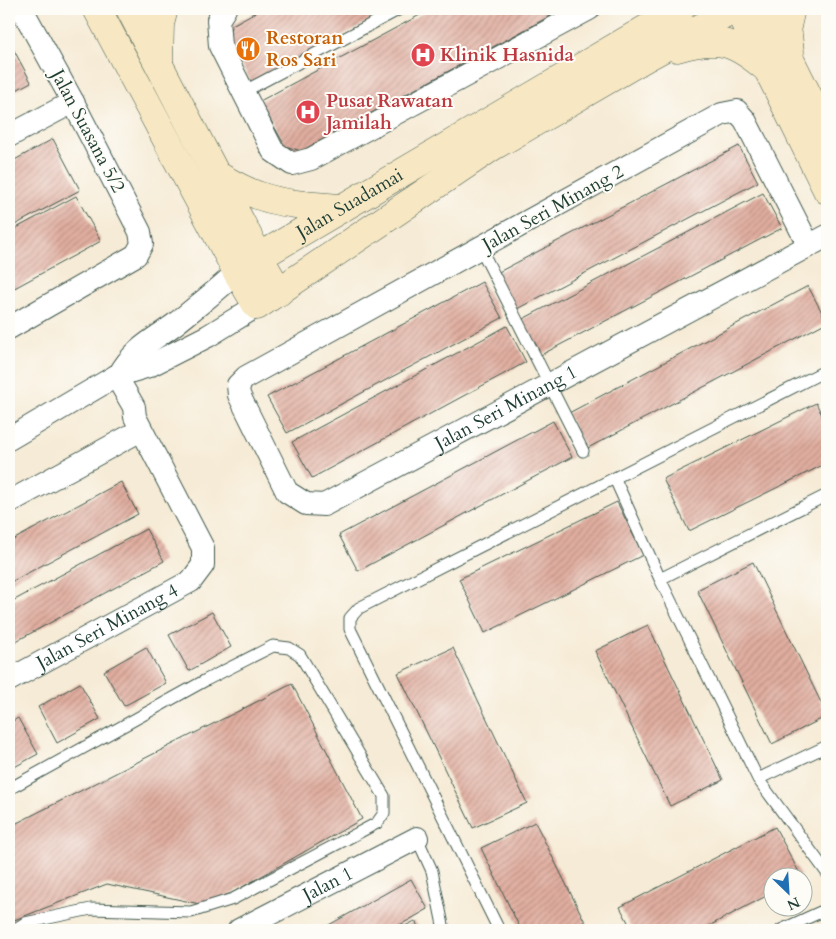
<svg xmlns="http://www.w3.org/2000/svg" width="836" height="939" viewBox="0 0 836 939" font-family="Cardo,serif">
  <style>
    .building { fill: url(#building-hatch) }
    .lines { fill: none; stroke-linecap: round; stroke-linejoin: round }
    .lane-casing { stroke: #3f574c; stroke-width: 13 }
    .street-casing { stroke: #3f574c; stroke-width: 24 }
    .secondary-casing { stroke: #3f574c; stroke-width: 29 }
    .lane { stroke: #fff; stroke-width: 11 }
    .street { stroke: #fff; stroke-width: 22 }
    .secondary { stroke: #f7e8c3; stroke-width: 28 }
    .labels { text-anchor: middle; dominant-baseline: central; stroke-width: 4; stroke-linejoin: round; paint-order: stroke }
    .food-label { font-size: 19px; font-weight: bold; fill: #c56008; stroke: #fdfcf7; text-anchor: start }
    .health-label { font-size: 19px; font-weight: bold; fill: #be3a42; stroke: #fdfcf7; text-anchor: start }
    .street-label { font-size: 19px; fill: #1f3d34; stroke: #fdfcf7 }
  </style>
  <defs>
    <pattern id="building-hatch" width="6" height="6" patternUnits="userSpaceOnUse" patternTransform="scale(1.25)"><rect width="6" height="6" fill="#e1aea0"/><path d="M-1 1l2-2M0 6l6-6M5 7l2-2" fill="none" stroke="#b68f83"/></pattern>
  </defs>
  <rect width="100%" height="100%" fill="#fdfcf7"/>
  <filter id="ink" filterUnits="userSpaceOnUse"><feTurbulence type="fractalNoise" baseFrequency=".02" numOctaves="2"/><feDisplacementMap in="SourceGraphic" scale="10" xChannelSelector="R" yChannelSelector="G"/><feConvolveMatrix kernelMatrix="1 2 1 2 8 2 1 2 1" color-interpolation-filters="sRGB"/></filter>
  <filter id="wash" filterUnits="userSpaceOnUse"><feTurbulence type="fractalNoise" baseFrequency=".0096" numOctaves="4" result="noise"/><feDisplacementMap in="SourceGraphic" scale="20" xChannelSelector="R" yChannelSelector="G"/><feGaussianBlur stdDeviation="1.12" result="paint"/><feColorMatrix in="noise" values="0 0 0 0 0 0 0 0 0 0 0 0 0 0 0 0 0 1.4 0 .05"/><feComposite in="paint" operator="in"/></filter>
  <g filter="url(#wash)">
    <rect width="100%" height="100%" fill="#f6ebd6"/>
    <g id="blocks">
      <path class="building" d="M261,9H391L252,84L227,38L232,25Z
        M431,9H549L552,15L301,151L285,146L260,101Z
        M9,41L31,82L9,94Z
        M53,139L80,190L9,228V163Z
        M739,146L758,182L515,310L495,274Z
        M763,193L782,228L539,356L521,320Z
        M76,196L101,241L9,291V232Z
        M482,282L502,318L287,433L267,397Z
        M808,286L827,322L586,449L567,414Z
        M507,326L526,362L312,478L292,442Z
        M816,403L827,425V463L689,531L663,479Z
        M553,421L572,457L358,571L339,535Z
        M121,482L138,514L9,583V542Z
        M617,502L643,555L485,633L459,579Z
        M146,529L164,561L9,645V603Z
        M753,562L827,715V716L772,744L697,590Z
        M212,612L231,647L189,671L169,635Z
        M648,625L723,780L670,806L595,651Z
        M146,647L166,683L124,706L104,671Z
        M453,648L527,803L473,828L398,673Z
        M80,683L100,719L57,743L38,707Z
        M292,684L362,819L209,906L107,884L9,922V827Z
        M18,718L38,754L9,770V723Z
        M535,822L589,930H521L481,848Z
        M775,827L801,876H774V892L701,930H632L620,907Z
        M411,879L428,909L409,920L390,930H320Z
        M415,921L420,930H398L401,928Z"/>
    </g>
  </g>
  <g filter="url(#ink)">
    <use href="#blocks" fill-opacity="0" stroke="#3f574c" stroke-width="1"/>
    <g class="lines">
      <defs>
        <path id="lane" d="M243,92L400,9
          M480,247L583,451
          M615,479L660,579L758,779L827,873
          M660,579L827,495
          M758,779L827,746
          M9,789L206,680L273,646L289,648L300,655L384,796V813L377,823L233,899L191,912L91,909L25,923L14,930
          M417,838L432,871L444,930
          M499,930L350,629V618L359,608L827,370
          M781,930L827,909"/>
        <g id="street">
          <path d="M225,9L218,20L220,46L273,151L292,164L311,159L589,9"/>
          <path d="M9,136L73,102"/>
          <path id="s1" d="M809,246L745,120L737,111L722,114L246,377L238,385L239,395L287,492L306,504L324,505L827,236"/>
          <path d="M9,328L136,255L142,244L140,232L73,102L22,9"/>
          <path d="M119,375C134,348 152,341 175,324C196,307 218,290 237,272"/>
          <path d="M9,439L116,376L149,366L208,336L257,306"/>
          <path d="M9,502L141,430"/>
          <path id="s2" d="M9,680L191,581L203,565V548L135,417L134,407L116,376"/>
          <path id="s3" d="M239,930L417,838"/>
        </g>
        <g id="secondary">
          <path d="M97,9L237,272L257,306L492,147L647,57L735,9"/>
          <path d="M130,9L259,257L279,292"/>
          <path d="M738,9L827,190"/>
          <path d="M765,9L827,134"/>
          <path d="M677,48C719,36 734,41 766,68"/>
          <path d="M790,52L787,26L791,9"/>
          <path d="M159,62L160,24L164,9"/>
          <path d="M215,174C229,182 242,190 257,195C284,205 313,206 342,208"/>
          <path id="s4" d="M237,272L259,257L680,9"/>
        </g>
      </defs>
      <use href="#lane" class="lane-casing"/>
      <use href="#street" class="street-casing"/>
      <use href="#secondary" class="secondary-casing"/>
      <use href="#lane" class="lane"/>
      <use href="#street" class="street"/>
      <use href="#secondary" class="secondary"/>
    </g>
  </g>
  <defs>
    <symbol id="restaurant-disc" viewBox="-11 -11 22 22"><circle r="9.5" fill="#e8710a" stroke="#fdfcf7"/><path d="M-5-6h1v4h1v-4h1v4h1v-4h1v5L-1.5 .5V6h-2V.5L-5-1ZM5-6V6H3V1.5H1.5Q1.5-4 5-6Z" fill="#fff"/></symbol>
    <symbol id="hospital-disc" viewBox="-11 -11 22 22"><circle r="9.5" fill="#e0444e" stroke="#fdfcf7"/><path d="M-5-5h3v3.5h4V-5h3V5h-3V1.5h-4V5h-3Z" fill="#fff"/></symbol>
  </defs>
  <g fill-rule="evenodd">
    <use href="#restaurant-disc" x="234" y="35" width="28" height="28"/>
    <use href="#hospital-disc" x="409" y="41" width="28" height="28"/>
    <use href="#hospital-disc" x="294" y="98" width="28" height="28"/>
  </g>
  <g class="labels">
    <g class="food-label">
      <text x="266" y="38">Restoran<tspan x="266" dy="22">Ros Sari</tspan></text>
    </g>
    <g class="health-label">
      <text x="440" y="55">Klinik Hasnida</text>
      <text x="326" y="101">Pusat Rawatan<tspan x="326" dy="22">Jamilah</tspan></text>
    </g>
    <g class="street-label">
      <text transform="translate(88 131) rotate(62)">Jalan Suasana 5/2</text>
      <text stroke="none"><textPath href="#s4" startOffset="132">Jalan Suadamai</textPath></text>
      <text transform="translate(553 208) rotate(-29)">Jalan Seri Minang 2</text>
      <text stroke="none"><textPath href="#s1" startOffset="1089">Jalan Seri Minang 1</textPath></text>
      <text stroke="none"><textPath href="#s2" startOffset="112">Jalan Seri Minang 4</textPath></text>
      <text stroke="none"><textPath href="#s3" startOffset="100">Jalan 1</textPath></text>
    </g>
  </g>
  <rect width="836" height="939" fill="none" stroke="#fdfcf7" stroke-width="30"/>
  <g transform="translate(788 892) rotate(155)"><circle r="24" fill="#fdfcf7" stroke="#a4b0a9"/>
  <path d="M0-4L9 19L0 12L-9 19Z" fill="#1f6fb2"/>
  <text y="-8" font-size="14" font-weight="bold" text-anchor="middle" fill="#1f3d34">N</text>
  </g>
</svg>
